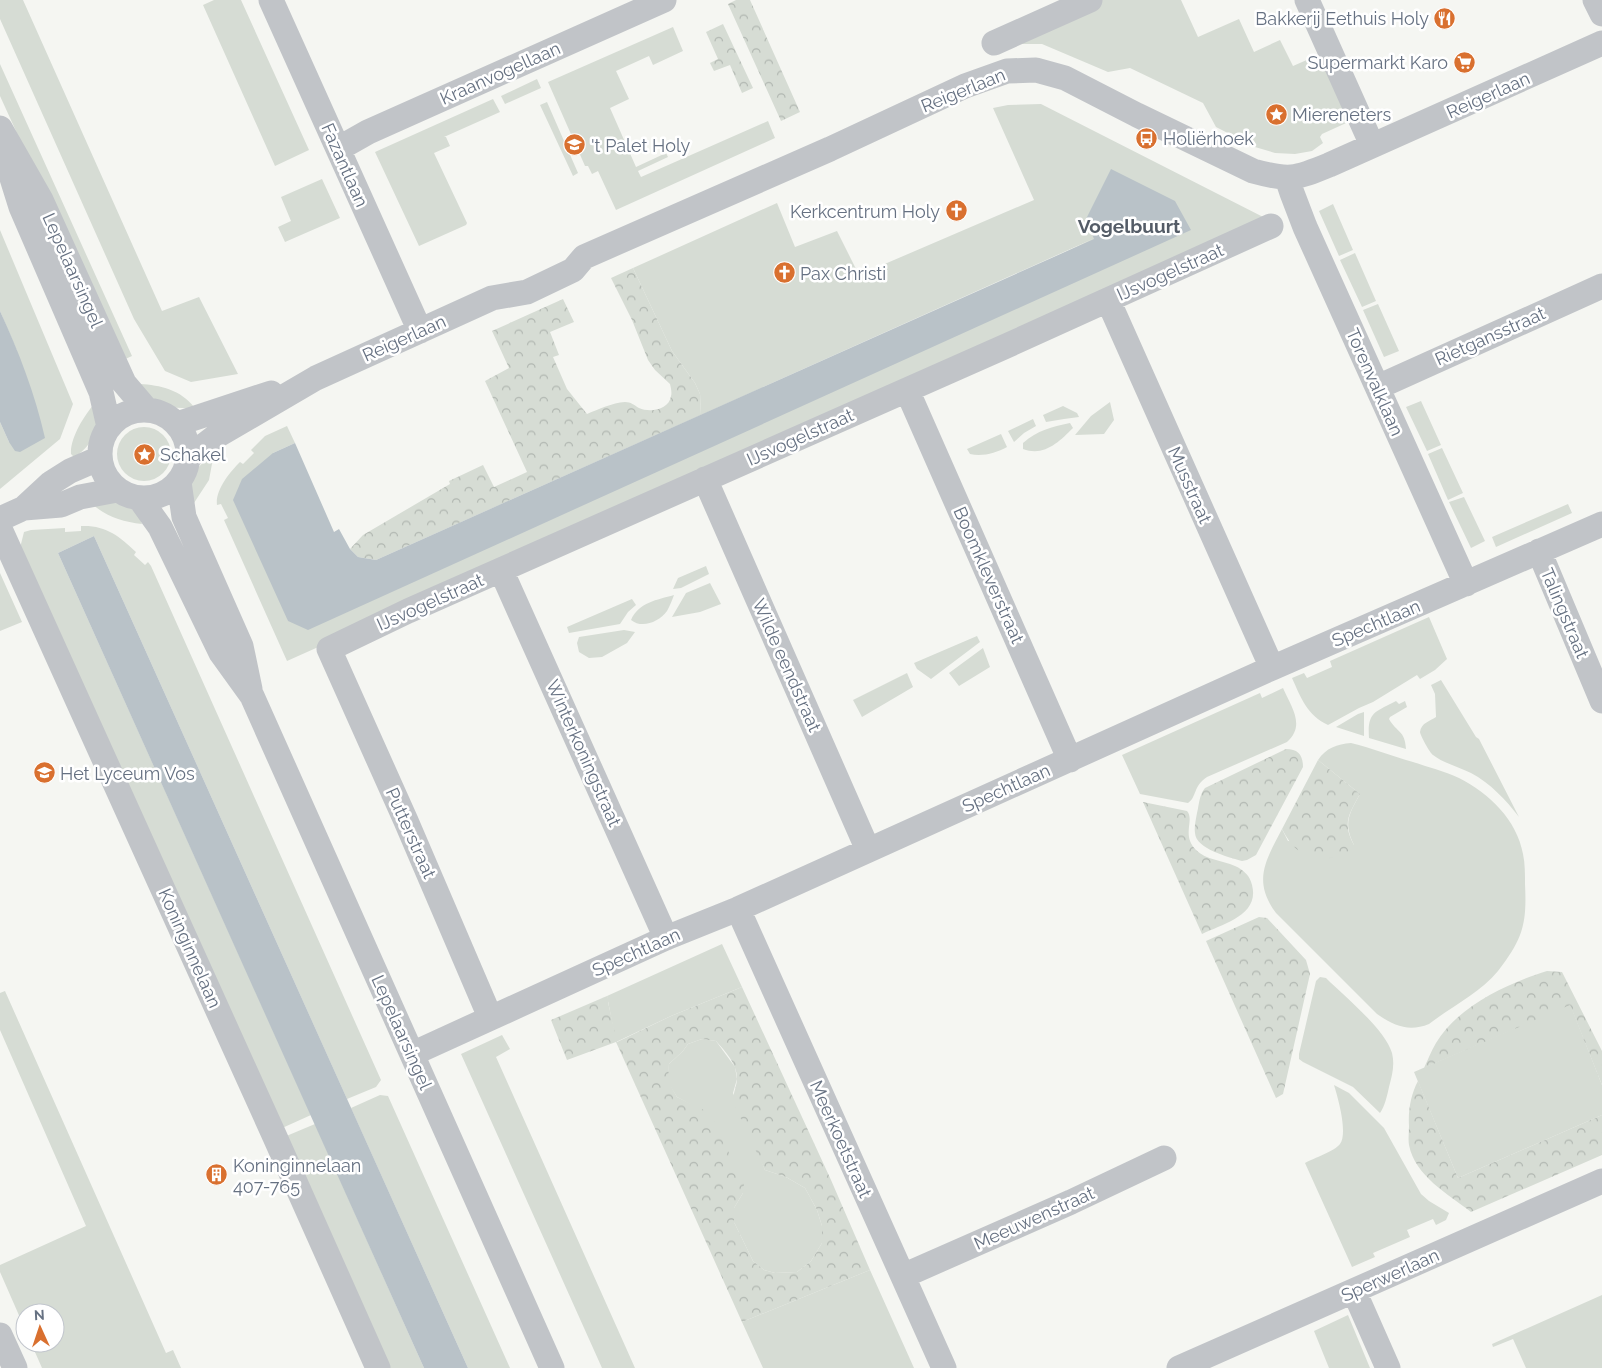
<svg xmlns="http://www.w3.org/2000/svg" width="1602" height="1368" viewBox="0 0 1602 1368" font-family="Raleway,sans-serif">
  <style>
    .grass { fill: #d6dcd4 }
    .forest { fill: url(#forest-crowns); fill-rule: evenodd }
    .water { fill: #b9c2c8 }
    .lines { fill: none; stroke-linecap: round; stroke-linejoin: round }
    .minor { stroke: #c1c4c8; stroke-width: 25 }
    .labels { text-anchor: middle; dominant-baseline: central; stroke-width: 5; stroke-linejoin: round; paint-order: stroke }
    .poi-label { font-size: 18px; fill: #667182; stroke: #fff; text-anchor: start }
    .street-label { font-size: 18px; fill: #667182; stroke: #fff }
    .neighbourhood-label { font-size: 19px; font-weight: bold; fill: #545c67; stroke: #fff }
  </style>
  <defs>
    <pattern id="forest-crowns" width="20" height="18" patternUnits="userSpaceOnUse" patternTransform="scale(1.25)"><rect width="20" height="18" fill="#d6dcd4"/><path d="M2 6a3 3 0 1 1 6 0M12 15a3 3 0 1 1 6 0" fill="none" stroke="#b1b7b1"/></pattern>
  </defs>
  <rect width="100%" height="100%" fill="#f5f6f2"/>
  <path class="grass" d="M0,0H23L162,311L199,297L238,374L191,382L165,371L134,319L0,19Z
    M214,0H241L309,150L275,166L203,5Z
    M1101,0H1181L1198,37L1239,19L1254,52L1280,40L1293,66L1325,52L1355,119L1322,134L1320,137L1323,143L1312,151L1295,154L1275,153L1255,147L1216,127L1203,103L1130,68L1108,72L1042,44H1021Z
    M673,27L683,51L653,65L649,56L616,71L629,99L610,108L636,167L666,153L668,157L638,171L641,177L768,121L775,138L616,210L598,171L592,174L588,166H585L548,82Z
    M0,64L132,356L121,361L0,96Z
    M537,79L541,88L505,104L501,96Z
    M493,99L500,112L444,137H446L450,146L434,153L467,223L466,225L419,246L375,152Z
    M547,102L578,173L573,176L540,105Z
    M1041,104L1271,221L287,661L224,520L228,518L221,504L217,505C215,490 230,472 240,462L243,464L254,453L251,450L265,436L287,426L295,443L273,453L288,621L1095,238L701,415L700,394L695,383L672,351L633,268L777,203L795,247L837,231L859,275L1034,200L993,108L1008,105Z
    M322,179L340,218L285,242L278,227L291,221L281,197Z
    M1333,204L1353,250L1339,256L1319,211Z
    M0,230L73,404L60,439L0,489V422L9,442L17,351L0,311Z
    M1355,253L1376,301L1362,307L1340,260Z
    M1378,304L1399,351L1384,357L1363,310Z
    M140,384C160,385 181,390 194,407L193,408C179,409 162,407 150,397C146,394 143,388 140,384Z
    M1421,401L1441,445L1427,451L1406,407Z
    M1110,402L1114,420L1104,434L1075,435L1091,416Z
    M94,404C95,409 97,415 97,420C98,434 86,451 74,457L71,454C70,438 84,416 94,404Z
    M1063,406L1077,413L1079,417L1064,419L1046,422L1043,415Z
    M1033,419L1036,426L1024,433L1014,442L1008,431Z
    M1070,423L1073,428C1059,442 1044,457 1023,449V443C1038,430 1051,427 1070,423Z
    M117 454a27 27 0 1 1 54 0a27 27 0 1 1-54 0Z
    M1001,434L1007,447C996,453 982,457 970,454L967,449Z
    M1442,448L1463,493L1448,500L1428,454Z
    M214,453L209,480L192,506C185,480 194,469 214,453Z
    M1464,497L1485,541L1471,548L1449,502Z
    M117,502C130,506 138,511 142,524C123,522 108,517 93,505Z
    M1568,504L1572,513L1496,547L1492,537Z
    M81,526C106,525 119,536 136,552L134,555L145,565L148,562L151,566L381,1080L376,1087L347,1099L94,536L58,553L311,1115L280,1129L20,548L24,532L31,530L65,528V532L81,531Z
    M706,566L709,574L681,588L673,589L678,578Z
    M0,573L22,622L0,631Z
    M710,583L721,604L700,612L672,617L686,593Z
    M674,595C672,600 670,606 667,611C659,622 642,629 631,620C639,602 657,600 674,595Z
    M632,599L636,605L628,612L620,624L569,633L567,627Z
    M1429,617L1447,659L1435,670L1420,679L1417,675L1373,702L1359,708L1328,725C1307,715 1301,698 1292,678L1304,673L1307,678L1332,667L1330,661Z
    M624,630L635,632L627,643L602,657L589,658L579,652L577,643L579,637Z
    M977,636L980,642L931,679L917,669L914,663Z
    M983,648L990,667L959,686L949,673Z
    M907,673L913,687L862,717L853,700Z
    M1441,680L1476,737L1479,739L1519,817C1506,800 1490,783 1471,773C1459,767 1443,763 1433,755C1430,753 1420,735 1420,732C1421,723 1430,721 1436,717L1435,694L1431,685Z
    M1283,688C1291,707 1306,725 1287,742L1207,777C1193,786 1197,797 1188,803L1140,794L1122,755L1260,693L1262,698Z
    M1396,701L1399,704L1405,701L1407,707L1390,717L1389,719C1397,733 1405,730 1406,749L1369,738C1367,711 1376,712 1396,701Z
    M1364,712V736L1336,727L1358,714Z
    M1351,743C1372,748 1392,756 1413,762C1428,767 1444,771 1459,778C1489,793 1517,820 1523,854C1525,863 1525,874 1525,884C1527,924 1523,939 1498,971C1480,993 1451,1007 1429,1024C1409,1032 1394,1026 1377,1014L1276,913C1252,881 1266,860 1282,829L1288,841L1354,845C1343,823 1349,814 1360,794L1318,760C1326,748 1337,744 1351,743Z
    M722,944L742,987L671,1016L616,1042L607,996Z
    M1320,977L1326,978C1345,997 1385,1029 1392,1053C1395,1065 1392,1076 1389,1087C1387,1096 1385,1106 1380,1113L1353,1087L1303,1062L1299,1059V1054L1316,981Z
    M5,991L166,1353L173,1350L181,1368H42L31,1343H55V1313H25V1329L0,1272V1265L86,1226L0,1030V993Z
    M1570,1004L1602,1085V1115L1458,1178L1414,1072Z
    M502,1035L510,1049L496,1057L635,1368H602L461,1054Z
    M702,1039L716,1041L735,1067L737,1079L733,1093L765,1170L786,1177L805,1188L817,1210L822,1226V1243L811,1261L797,1272L775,1273L764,1270L753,1261L734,1222V1208L743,1193L690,1104L677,1097L667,1081L669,1064L683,1051L688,1044Z
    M1334,1085L1349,1093L1384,1128L1421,1194L1429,1201L1449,1213L1446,1220L1436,1225L1433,1219L1407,1230L1410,1237L1373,1253L1375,1257L1352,1267L1305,1163C1314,1158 1335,1151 1340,1144C1348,1133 1338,1098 1334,1085Z
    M380,1095L388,1096L510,1368H468L351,1108Z
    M315,1124L424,1368H387L284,1137Z
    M870,1270L914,1368H763L742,1322Z
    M1602,1295V1368H1526L1513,1339L1493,1347L1492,1344Z
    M1348,1315L1370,1368H1329L1314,1331Z"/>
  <path class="forest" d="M736,0H750L800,112L781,121L728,4Z
    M723,24L753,88L742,93L730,65L714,71L710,63L718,59L706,32Z
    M633,268L672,351L695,383L700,394L701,415L376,560L358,557L350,549L363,535L450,484L449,481L483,465L494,487L527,472L485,381L509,368L492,331L563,299L574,322L550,332L559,355L553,357L567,389L587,414C599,409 612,403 625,402C631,402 634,405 639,408C650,413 669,410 671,396C672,393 671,388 670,384L655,370L648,360L632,320L611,278Z
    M1286,749C1298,749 1303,755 1303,767L1256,855L1247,860L1242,861C1228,857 1196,849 1195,833C1194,827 1196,819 1197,813C1199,805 1199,795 1205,788Z
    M1318,760L1360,794C1349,814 1342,823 1354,845C1344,862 1315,861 1299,851C1291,845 1287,838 1282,829Z
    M1143,802L1187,811C1195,820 1181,835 1196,850C1206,860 1222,860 1235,866C1244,870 1250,876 1252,885C1260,915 1223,924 1202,934Z
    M1259,917L1267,918L1306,960L1310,974L1283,1094L1276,1098L1206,941Z
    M1547,971L1562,972L1602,1051V1085L1570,1005L1424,1068C1428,1060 1431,1051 1436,1043C1458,1006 1508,983 1547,971Z
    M742,987L831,1180L870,1270L742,1322L616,1042L567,1060L551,1020L607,996L609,1001L608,1002L617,1042L671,1016ZM702,1039L716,1041C725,1051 737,1064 737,1078C737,1086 733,1092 733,1102L765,1170L786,1177L805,1188L817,1210L822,1226V1243L811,1261L797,1272L775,1273L764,1270L753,1261L734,1222V1208L743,1193L744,1184L710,1113L677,1097L668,1081L669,1064L683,1051L688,1044Z
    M1418,1081L1458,1178L1602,1115V1155L1471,1212C1448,1194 1415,1176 1409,1145C1408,1139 1409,1132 1409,1126C1408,1110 1411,1094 1418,1081Z"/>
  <path class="water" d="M1111,169L1175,201L1191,230L308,630L288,621L233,500L242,479L273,453L295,443L334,532L339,529L350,549L358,557L376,560L1094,239L1086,219Z
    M0,311C19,352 35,394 45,438L20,452L15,451L9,442L0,422Z
    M94,536L468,1368H424L58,553Z"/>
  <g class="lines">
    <path class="minor" d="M271,0L420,331
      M1307,0L1372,145
      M1595,0L1602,14
      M994,43L1090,0
      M0,128L41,200L124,383L147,410
      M338,149L368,132L664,0
      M6,159L21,207L101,392L109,427
      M1287,178L1292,193L1305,227L1466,584
      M1108,300L1272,668
      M1378,387L1602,286
      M907,390L1070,760
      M100 454a44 44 0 1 1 88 0a44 44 0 1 1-88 0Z
      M177,424L271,393
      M189,457L215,437L316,378L492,298L527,292L573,270L584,257L830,149L965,86L1007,71L1036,70L1065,78L1137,115L1253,171C1289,181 1295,179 1329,165L1602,43
      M705,479L868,850
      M179,482L184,517L241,646L250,689
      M140,499L160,527L221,653L252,696L552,1368
      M24,508L61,505L80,497L117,490
      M0,519L24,508L51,483L70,471L100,458
      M0,529L275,1137L378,1368
      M1539,551L1602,701
      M501,570L666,938
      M738,909L944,1368
      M490,1017L406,821L329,649L408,611L1004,347L1271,226
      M412,1054L666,938L738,909L1272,668L1602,524
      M903,1276L1071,1202L1164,1158
      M1354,1291L1388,1368
      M0,1335L15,1368
      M1179,1368L1602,1181"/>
  </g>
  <defs>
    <symbol id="restaurant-disc" viewBox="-11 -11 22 22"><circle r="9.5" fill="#d9702f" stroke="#fff"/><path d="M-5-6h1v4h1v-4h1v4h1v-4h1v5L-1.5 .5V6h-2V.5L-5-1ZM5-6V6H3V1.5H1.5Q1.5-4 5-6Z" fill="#fff"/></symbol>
    <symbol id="supermarket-disc" viewBox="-11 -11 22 22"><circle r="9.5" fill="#d9702f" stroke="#fff"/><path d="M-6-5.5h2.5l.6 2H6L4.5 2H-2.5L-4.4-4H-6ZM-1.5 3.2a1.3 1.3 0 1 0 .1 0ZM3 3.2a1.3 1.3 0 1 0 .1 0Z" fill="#fff"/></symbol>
    <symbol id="sight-disc" viewBox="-11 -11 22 22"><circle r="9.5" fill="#d9702f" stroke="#fff"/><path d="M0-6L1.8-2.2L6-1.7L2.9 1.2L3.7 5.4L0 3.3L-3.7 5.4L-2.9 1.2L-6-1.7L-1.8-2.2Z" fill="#fff"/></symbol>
    <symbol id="bus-disc" viewBox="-11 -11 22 22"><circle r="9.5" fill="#d9702f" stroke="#fff"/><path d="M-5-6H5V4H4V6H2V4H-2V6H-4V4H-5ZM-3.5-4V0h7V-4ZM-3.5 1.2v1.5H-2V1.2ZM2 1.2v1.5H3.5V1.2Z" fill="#fff"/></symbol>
    <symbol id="school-disc" viewBox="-11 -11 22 22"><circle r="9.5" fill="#d9702f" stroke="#fff"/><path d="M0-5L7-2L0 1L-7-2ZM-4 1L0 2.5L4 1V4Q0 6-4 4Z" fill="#fff"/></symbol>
    <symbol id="church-disc" viewBox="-11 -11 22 22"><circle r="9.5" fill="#d9702f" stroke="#fff"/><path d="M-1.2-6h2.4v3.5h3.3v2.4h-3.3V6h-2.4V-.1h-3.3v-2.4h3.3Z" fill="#fff"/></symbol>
    <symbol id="building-disc" viewBox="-11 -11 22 22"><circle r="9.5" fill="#d9702f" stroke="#fff"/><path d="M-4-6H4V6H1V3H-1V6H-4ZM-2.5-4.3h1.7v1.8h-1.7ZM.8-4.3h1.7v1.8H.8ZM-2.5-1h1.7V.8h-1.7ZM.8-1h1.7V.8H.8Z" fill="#fff"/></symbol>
  </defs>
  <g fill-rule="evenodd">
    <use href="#restaurant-disc" x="1432" y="6" width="25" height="25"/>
    <use href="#supermarket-disc" x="1452" y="50" width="25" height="25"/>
    <use href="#sight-disc" x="1264" y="102" width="25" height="25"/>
    <use href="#bus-disc" x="1134" y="126" width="25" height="25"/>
    <use href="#school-disc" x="562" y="132" width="25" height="25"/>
    <use href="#church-disc" x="944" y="198" width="25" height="25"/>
    <use href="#church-disc" x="772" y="260" width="25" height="25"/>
    <use href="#sight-disc" x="132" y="442" width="25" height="25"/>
    <use href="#school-disc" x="32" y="760" width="25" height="25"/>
    <use href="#building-disc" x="204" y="1162" width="25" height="25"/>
  </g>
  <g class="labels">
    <g class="poi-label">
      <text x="1429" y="18" text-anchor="end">Bakkerij Eethuis Holy</text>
      <text x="1448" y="62" text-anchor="end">Supermarkt Karo</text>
      <text x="1292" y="114">Miereneters</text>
      <text x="1163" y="138">Holiërhoek</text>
      <text x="591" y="145">'t Palet Holy</text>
      <text x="940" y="211" text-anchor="end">Kerkcentrum Holy</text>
      <text x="800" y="273">Pax Christi</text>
      <text x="160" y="454">Schakel</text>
      <text x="60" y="773">Het Lyceum Vos</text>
      <text x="233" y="1165">Koninginnelaan<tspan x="233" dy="21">407-765</tspan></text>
    </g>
    <g class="street-label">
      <text transform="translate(500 73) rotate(-24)">Kraanvogellaan</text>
      <text transform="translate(963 90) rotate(-22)">Reigerlaan</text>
      <text transform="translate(1488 95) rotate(-24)">Reigerlaan</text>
      <text transform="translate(345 165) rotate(66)">Fazantlaan</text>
      <text transform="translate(73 270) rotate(66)">Lepelaarsingel</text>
      <text transform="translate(1170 272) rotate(-24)">IJsvogelstraat</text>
      <text transform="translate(1490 336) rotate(-24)">Rietgansstraat</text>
      <text transform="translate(404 338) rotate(-24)">Reigerlaan</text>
      <text transform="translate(1375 382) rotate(66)">Torenvalklaan</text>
      <text transform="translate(800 437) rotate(-24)">IJsvogelstraat</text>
      <text transform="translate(1190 485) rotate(66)">Musstraat</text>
      <text transform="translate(989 575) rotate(66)">Boomkleverstraat</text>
      <text transform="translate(430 602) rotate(-24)">IJsvogelstraat</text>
      <text transform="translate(1565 613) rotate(67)">Talingstraat</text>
      <text transform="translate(1376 623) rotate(-23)">Spechtlaan</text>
      <text transform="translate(787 665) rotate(66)">Wilde eendstraat</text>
      <text transform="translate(584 753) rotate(66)">Winterkoningstraat</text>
      <text transform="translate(1006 788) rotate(-24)">Spechtlaan</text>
      <text transform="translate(411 833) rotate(66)">Putterstraat</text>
      <text transform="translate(190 948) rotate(66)">Koninginnelaan</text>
      <text transform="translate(636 952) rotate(-24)">Spechtlaan</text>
      <text transform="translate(402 1032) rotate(66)">Lepelaarsingel</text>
      <text transform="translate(841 1139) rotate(66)">Meerkoetstraat</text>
      <text transform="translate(1034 1218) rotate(-24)">Meeuwenstraat</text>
      <text transform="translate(1390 1275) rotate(-24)">Sperwerlaan</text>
    </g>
    <g class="neighbourhood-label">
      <text x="1129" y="226">Vogelbuurt</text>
    </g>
  </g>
  <g transform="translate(40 1328) rotate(357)"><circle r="24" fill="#ffffff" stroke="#c2c6cd"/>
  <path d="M0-4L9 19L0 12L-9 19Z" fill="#d9702f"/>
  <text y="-8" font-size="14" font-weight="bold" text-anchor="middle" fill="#667182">N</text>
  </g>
</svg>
